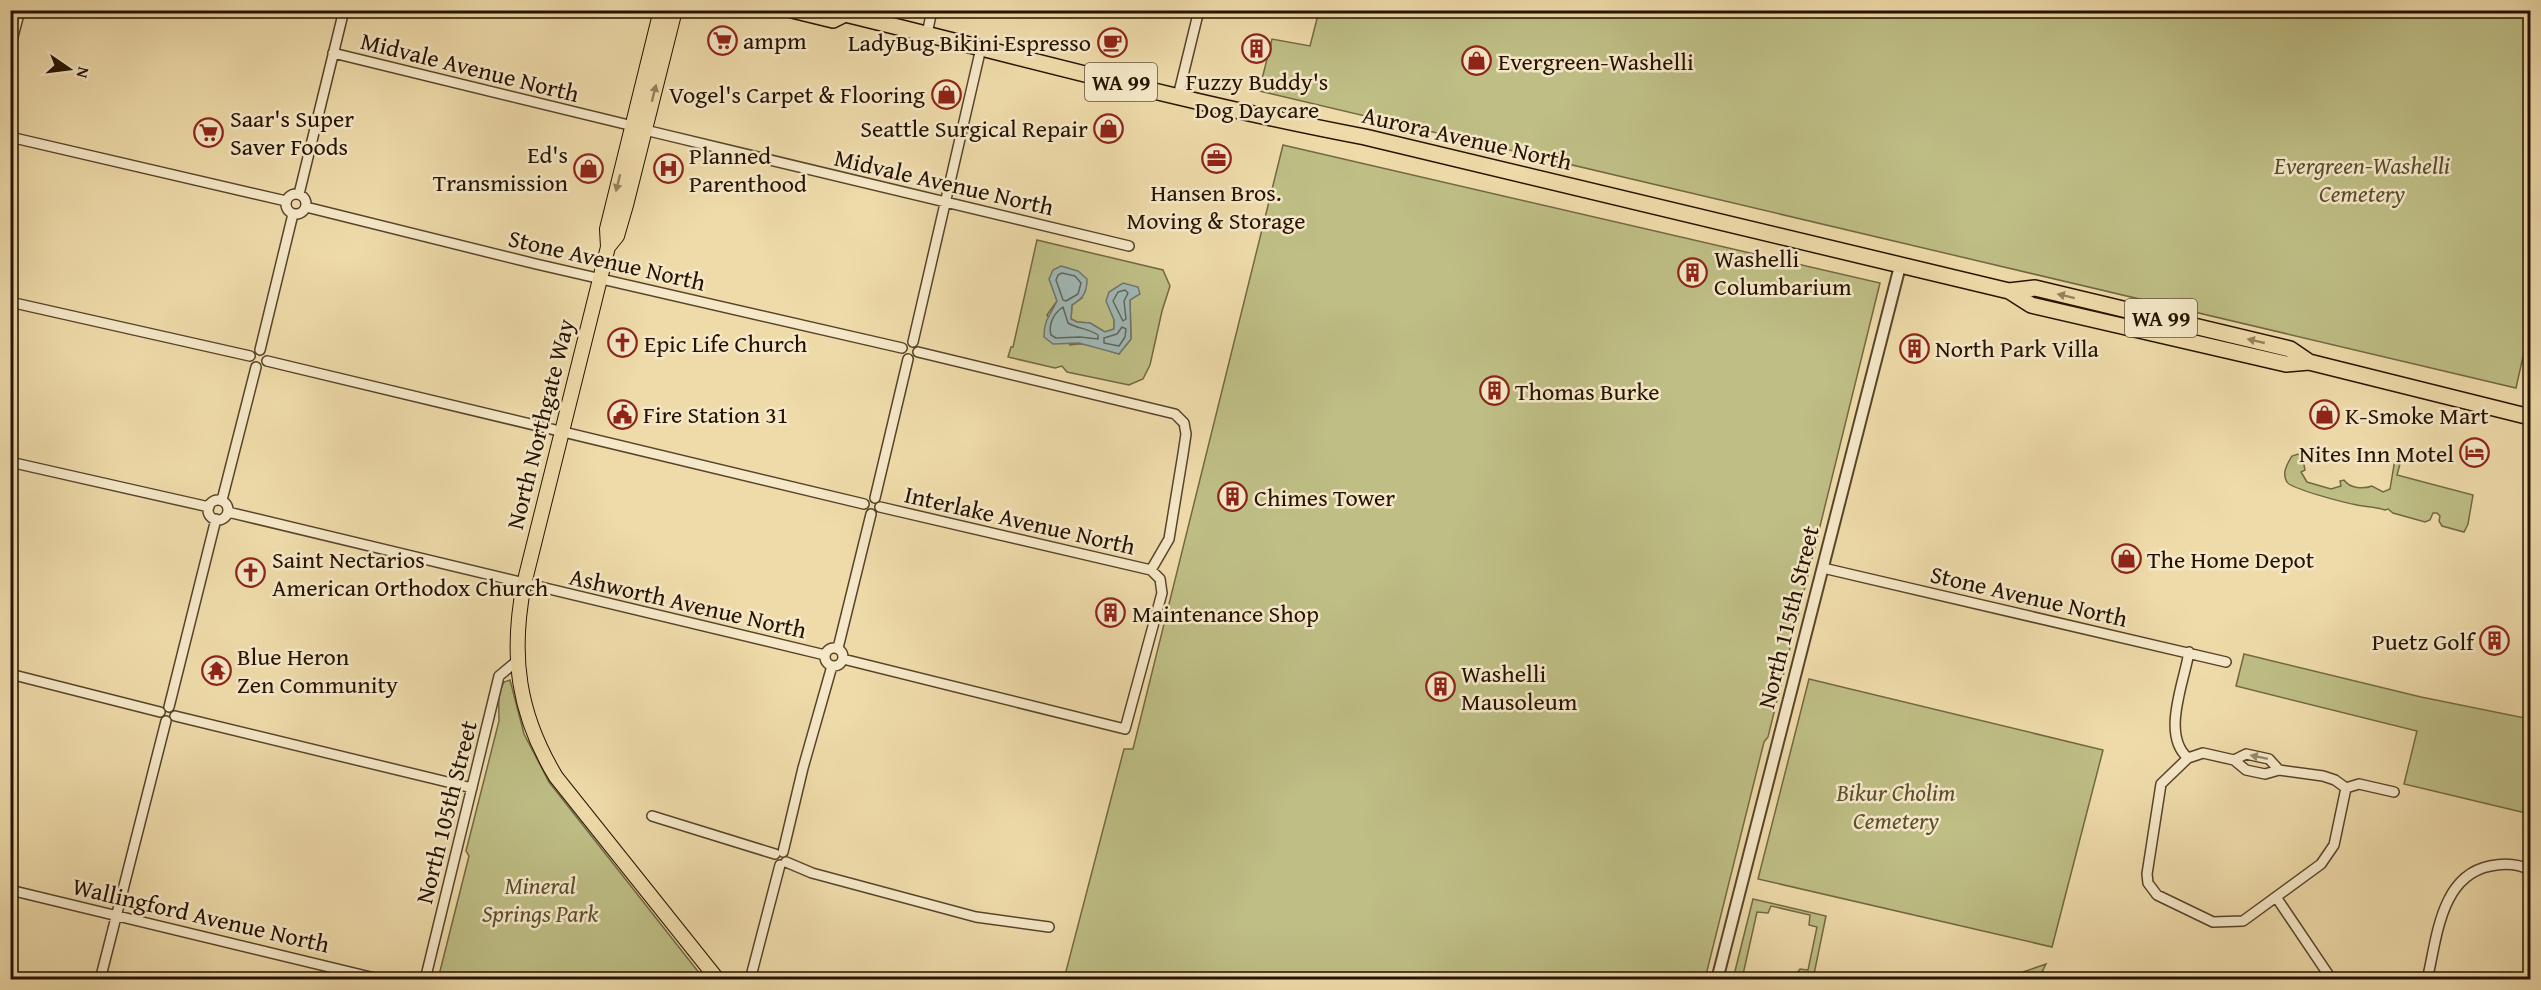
<svg xmlns="http://www.w3.org/2000/svg" width="2541" height="990" viewBox="0 0 2541 990" font-family="'Gentium Book Plus',serif">
  <style>
    .green { fill: #bebe85; stroke: #726842; stroke-width: 1.5; fill-rule: evenodd }
    .water { fill: #a0b8b5; stroke: #6f766d; stroke-width: 1.5 }
    .lines { fill: none; stroke-linecap: round; stroke-linejoin: round }
    .shore { stroke: #62655a; stroke-width: 1.5 }
    .minor-casing { stroke: #58442a; stroke-width: 12 }
    .tertiary-casing { stroke: #58442a; stroke-width: 14 }
    .primary-casing { stroke: #251200; stroke-width: 16 }
    .trunk-casing { stroke: #251200; stroke-width: 18 }
    .minor { stroke: #f5e8c8; stroke-width: 9 }
    .tertiary { stroke: #f5e8c8; stroke-width: 10 }
    .primary { stroke: #efdbaa; stroke-width: 14 }
    .trunk { stroke: #efdbaa; stroke-width: 15 }
    .oneway { fill: #94815e }
    .oneway2 { fill: #97886e }
    .labels { text-anchor: middle; dominant-baseline: central; stroke-width: 5; stroke-linejoin: round; paint-order: stroke }
    .shield { fill: #f5e8c8; stroke: #63523c; stroke-width: 1.5 }
    .shield-label { font-size: 22px; font-weight: bold; fill: #251200 }
    .poi-label { font-size: 24px; fill: #251200; stroke: #f5e8c8; text-anchor: start }
    .street-label { font-size: 24px; fill: #251200; stroke: #f5e8c8 }
    .park-label { font-size: 24px; font-style: italic; fill: #5b4e2f; stroke: #f5e8c8 }
  </style>
  <rect width="100%" height="100%" fill="#efdbaa"/>
  <filter id="stains"><feTurbulence type="fractalNoise" baseFrequency=".00333" numOctaves="4"/><feColorMatrix values="0 0 0 0 .2 0 0 0 0 .09 0 0 0 0 .02 0 0 0 .5 -.17"/></filter>
  <radialGradient id="worn" r=".72"><stop offset=".6" stop-color="#630" stop-opacity="0"/><stop offset="1" stop-color="#630" stop-opacity=".3"/></radialGradient>
  <path class="green" d="M1319,11H2530V325L2516,388L1259,91L1272,39L1310,46Z
    M1283,145L1880,283L1768,737L1764,742L1705,979H1064L1124,749H1133Z
    M1037,240L1163,270L1170,286L1162,311L1150,365L1143,379L1129,385L1067,372L1062,366L1055,368L1008,357L1011,347H1013ZM1138,287L1130,300L1131,339L1119,354C1102,349 1087,341 1070,345L1047,315L1057,301L1054,290L1082,298L1072,305L1071,319L1077,322L1090,323L1105,332L1114,329V320Z
    M2298,454L2303,459L2305,470L2301,472L2307,482L2331,489L2341,486L2340,481L2344,480C2350,489 2364,489 2372,486L2383,492L2390,489L2394,465L2398,455L2396,463L2400,464L2397,475L2473,495L2468,524L2464,532L2442,526L2439,521L2440,516L2437,513H2433L2430,520L2425,522L2393,513L2388,509L2385,510C2377,507 2366,507 2357,505C2346,503 2291,489 2287,482C2281,473 2288,463 2292,456Z
    M2244,654L2421,697L2530,719V814L2404,784L2417,731L2236,686Z
    M1809,679L2103,750L2052,947L1758,879Z
    M510,680L524,734L549,782L704,979H438L469,856L466,851L499,721C499,707 497,694 504,682Z
    M1753,899L1826,916L1813,979H1799L1797,973L1800,969L1808,970L1817,927L1809,925L1810,915L1771,906L1768,913L1757,912L1742,979H1733Z
    M2046,964L2042,972L2065,977L2066,979H2015L2023,972Z"/>
  <path class="water" d="M1061,266L1078,271L1087,279C1087,293 1083,298 1072,305L1071,319L1077,322L1090,323L1105,332L1114,329V320L1106,301L1109,292L1123,283L1138,287L1140,294L1130,300L1131,339L1119,354L1079,343L1053,344L1044,337C1044,319 1050,316 1057,301L1049,279L1053,270Z"/>
  <g class="lines">
    <path class="shore" d="M1062,273L1075,276L1081,283L1078,294L1066,301L1063,300L1056,280L1058,275Z
      M1125,290L1128,293L1124,301L1126,319L1123,321L1113,301L1118,292Z
      M1063,307L1068,323C1078,329 1088,328 1098,335V339L1080,337L1056,338L1051,335C1048,324 1054,313 1063,307Z
      M1122,327L1126,329L1125,337L1119,346L1104,343V338L1117,334Z"/>
    <defs>
      <path id="minor" d="M927,34L932,10
        M10,48L20,10
        M333,53L633,126
        M1178,96L1199,10
        M645,130L1129,246
        M10,137L286,201
        M286 204a10 10 0 1 1 20 0a10 10 0 1 1-20 0Z
        M299,194L344,10
        M306,207L536,264L902,348
        M10,302L250,356
        M913,342L981,48
        M260,350L293,214
        M918,352L1175,414L1184,423L1186,434L1183,454L1169,539L1151,570
        M267,361L864,504
        M10,462L209,507
        M875,498L908,359
        M222,500L256,367
        M208 510a10 10 0 1 1 20 0a10 10 0 1 1-20 0Z
        M228,512L825,655
        M1823,568L2226,662
        M825 657a9 9 0 1 1 18 0a9 9 0 1 1-18 0Z
        M838,648L871,514
        M843,659L1125,729L1162,593L1160,579L1151,570L880,507
        M10,674L160,712
        M169,707L216,519
        M175,716L472,788
        M2203,753L2234,760L2246,770L2265,774L2279,770L2323,776L2335,780L2346,788L2334,845L2321,864L2243,921L2213,922L2157,895L2148,883L2147,874L2161,784L2188,758Z
        M2188,758C2161,735 2184,683 2189,652
        M2234,760L2246,754L2269,759L2279,770
        M2346,788L2359,784L2394,792
        M652,816L775,854
        M783,852L803,768L832,666
        M786,862L812,873L976,917L1049,927
        M10,890L383,980
        M2276,897L2332,980
        M100,980L166,721
        M425,980L499,676L517,661
        M750,980L780,865
        M2427,980C2437,939 2440,876 2490,866C2504,863 2517,863 2530,870"/>
      <path id="tertiary" d="M1717,980L1900,266"/>
      <path id="primary" d="M661,10L607,229L608,247L524,584C510,656 518,714 556,777L718,980
        M608,247L617,236L626,205L675,10"/>
      <path id="trunk" d="M792,10L833,20L845,14
        M842,10L845,14C1018,56 1190,104 1365,137L2009,291L2035,288L2290,349L2309,362
        M2009,291L2031,305L2286,364L2309,362L2530,417"/>
    </defs>
    <use href="#minor" class="minor-casing"/>
    <use href="#tertiary" class="tertiary-casing"/>
    <use href="#primary" class="primary-casing"/>
    <use href="#trunk" class="trunk-casing"/>
    <use href="#minor" class="minor"/>
    <use href="#tertiary" class="tertiary"/>
    <use href="#primary" class="primary"/>
    <use href="#trunk" class="trunk"/>
  </g>
  <defs><path id="oneway-solid" d="M-6-.8H1V-3.2L6.5 0L1 3.2V.8H-6Z" transform="scale(1.5)"/></defs>
  <g class="oneway">
    <use href="#oneway-solid" transform="translate(654 93) rotate(-76)"/>
    <use href="#oneway-solid" transform="translate(618 183) rotate(104)"/>
    <use href="#oneway-solid" transform="translate(2066 296) rotate(-166)"/>
    <use href="#oneway-solid" transform="translate(2256 341) rotate(-167)"/>
  </g>
  <use class="oneway2" href="#oneway-solid" transform="translate(2259 757) rotate(-168)"/>
  <defs>
    <symbol id="supermarket-ring" viewBox="-11 -11 22 22"><circle r="9.5" fill="#f5e8c8" stroke="#8f2418" stroke-width="1.5"/><path d="M-6-5.5h2.5l.6 2H6L4.5 2H-2.5L-4.4-4H-6ZM-1.5 3.2a1.3 1.3 0 1 0 .1 0ZM3 3.2a1.3 1.3 0 1 0 .1 0Z" fill="#8f2418"/></symbol>
    <symbol id="cafe-ring" viewBox="-11 -11 22 22"><circle r="9.5" fill="#f5e8c8" stroke="#8f2418" stroke-width="1.5"/><path d="M-5.5-4.5H6V0H3Q3 3.5 0 3.5H-2.5Q-5.5 3.5-5.5 0ZM3-3.2v2h1.7v-2ZM-6 4.5H4V6H-6Z" fill="#8f2418"/></symbol>
    <symbol id="building-ring" viewBox="-11 -11 22 22"><circle r="9.5" fill="#f5e8c8" stroke="#8f2418" stroke-width="1.5"/><path d="M-4-6H4V6H1V3H-1V6H-4ZM-2.5-4.3h1.7v1.8h-1.7ZM.8-4.3h1.7v1.8H.8ZM-2.5-1h1.7V.8h-1.7ZM.8-1h1.7V.8H.8Z" fill="#8f2418"/></symbol>
    <symbol id="shop-ring" viewBox="-11 -11 22 22"><circle r="9.5" fill="#f5e8c8" stroke="#8f2418" stroke-width="1.5"/><path d="M-5-2.5h2.3a2.7 3.5 0 0 1 5.4 0H5L5.5 6h-11ZM-1.5-2.5h3a1.5 2.3 0 0 0-3 0Z" fill="#8f2418"/></symbol>
    <symbol id="office-ring" viewBox="-11 -11 22 22"><circle r="9.5" fill="#f5e8c8" stroke="#8f2418" stroke-width="1.5"/><path d="M-6-3h4V-5.5h4V-3h4V5H-6ZM-1-4.5V-3h2v-1.5ZM-6 0V1H6V0Z" fill="#8f2418"/></symbol>
    <symbol id="hospital-ring" viewBox="-11 -11 22 22"><circle r="9.5" fill="#f5e8c8" stroke="#8f2418" stroke-width="1.5"/><path d="M-5-5h3v3.5h4V-5h3V5h-3V1.5h-4V5h-3Z" fill="#8f2418"/></symbol>
    <symbol id="church-ring" viewBox="-11 -11 22 22"><circle r="9.5" fill="#f5e8c8" stroke="#8f2418" stroke-width="1.5"/><path d="M-1.2-6h2.4v3.5h3.3v2.4h-3.3V6h-2.4V-.1h-3.3v-2.4h3.3Z" fill="#8f2418"/></symbol>
    <symbol id="civic-ring" viewBox="-11 -11 22 22"><circle r="9.5" fill="#f5e8c8" stroke="#8f2418" stroke-width="1.5"/><path d="M-.6-6.5H3V-4.5H.6V-3L4-1V1h2V6H-6V1h2V-1L-.6-3ZM-1.2 2.5V6h2.4V2.5Z" fill="#8f2418"/></symbol>
    <symbol id="hotel-ring" viewBox="-11 -11 22 22"><circle r="9.5" fill="#f5e8c8" stroke="#8f2418" stroke-width="1.5"/><path d="M-6-4.5h1.5V1H6V5H4.5V3h-9V5H-6ZM-4 0a1.8 1.8 0 1 1 3.6 0ZM.5 0V-2.5h3Q6-2.5 6 0Z" fill="#8f2418"/></symbol>
    <symbol id="temple-ring" viewBox="-11 -11 22 22"><circle r="9.5" fill="#f5e8c8" stroke="#8f2418" stroke-width="1.5"/><path d="M0-6L5-2H3V0L6.5 2.5H4V6H1.5V3h-3V6H-4V2.5H-6.5L-3 0V-2H-5Z" fill="#8f2418"/></symbol>
  </defs>
  <g fill-rule="evenodd">
    <use href="#supermarket-ring" x="706" y="24" width="33" height="33"/>
    <use href="#cafe-ring" x="1096" y="26" width="33" height="33"/>
    <use href="#building-ring" x="1240" y="32" width="33" height="33"/>
    <use href="#shop-ring" x="1460" y="44" width="33" height="33"/>
    <use href="#shop-ring" x="930" y="78" width="33" height="33"/>
    <use href="#shop-ring" x="1092" y="112" width="33" height="33"/>
    <use href="#supermarket-ring" x="192" y="116" width="33" height="33"/>
    <use href="#office-ring" x="1200" y="142" width="33" height="33"/>
    <use href="#shop-ring" x="572" y="152" width="33" height="33"/>
    <use href="#hospital-ring" x="652" y="152" width="33" height="33"/>
    <use href="#building-ring" x="1676" y="256" width="33" height="33"/>
    <use href="#church-ring" x="606" y="326" width="33" height="33"/>
    <use href="#building-ring" x="1898" y="332" width="33" height="33"/>
    <use href="#building-ring" x="1478" y="374" width="33" height="33"/>
    <use href="#civic-ring" x="606" y="398" width="33" height="33"/>
    <use href="#shop-ring" x="2308" y="398" width="33" height="33"/>
    <use href="#hotel-ring" x="2458" y="436" width="33" height="33"/>
    <use href="#building-ring" x="1216" y="480" width="33" height="33"/>
    <use href="#shop-ring" x="2110" y="542" width="33" height="33"/>
    <use href="#church-ring" x="234" y="556" width="33" height="33"/>
    <use href="#building-ring" x="1094" y="596" width="33" height="33"/>
    <use href="#building-ring" x="2478" y="624" width="33" height="33"/>
    <use href="#temple-ring" x="200" y="654" width="33" height="33"/>
    <use href="#building-ring" x="1424" y="670" width="33" height="33"/>
  </g>
  <g class="labels">
    <g class="shield">
      <rect x="1085" y="63" width="72" height="38" rx="4.5"/>
      <rect x="2125" y="299" width="72" height="38" rx="4.5"/>
    </g>
    <g class="shield-label">
      <text x="1121" y="82">WA 99</text>
      <text x="2161" y="318">WA 99</text>
    </g>
    <g class="poi-label">
      <text x="743" y="40">ampm</text>
      <text x="1091" y="42" text-anchor="end">LadyBug Bikini Espresso</text>
      <text x="1498" y="61">Evergreen-Washelli</text>
      <text x="1257" y="81" text-anchor="middle">Fuzzy Buddy's<tspan x="1257" dy="28">Dog Daycare</tspan></text>
      <text x="925" y="94" text-anchor="end">Vogel's Carpet &amp; Flooring</text>
      <text x="230" y="118">Saar's Super<tspan x="230" dy="28">Saver Foods</tspan></text>
      <text x="1088" y="128" text-anchor="end">Seattle Surgical Repair</text>
      <text x="568" y="154" text-anchor="end">Ed's<tspan x="568" dy="28">Transmission</tspan></text>
      <text x="689" y="155">Planned<tspan x="689" dy="28">Parenthood</tspan></text>
      <text x="1216" y="192" text-anchor="middle">Hansen Bros.<tspan x="1216" dy="28">Moving &amp; Storage</tspan></text>
      <text x="1714" y="258">Washelli<tspan x="1714" dy="28">Columbarium</tspan></text>
      <text x="644" y="343">Epic Life Church</text>
      <text x="1935" y="348">North Park Villa</text>
      <text x="1515" y="391">Thomas Burke</text>
      <text x="643" y="414">Fire Station 31</text>
      <text x="2345" y="415">K-Smoke Mart</text>
      <text x="2454" y="453" text-anchor="end">Nites Inn Motel</text>
      <text x="1254" y="497">Chimes Tower</text>
      <text x="272" y="559">Saint Nectarios<tspan x="272" dy="28">American Orthodox Church</tspan></text>
      <text x="2147" y="559">The Home Depot</text>
      <text x="1132" y="613">Maintenance Shop</text>
      <text x="2474" y="641" text-anchor="end">Puetz Golf</text>
      <text x="237" y="656">Blue Heron<tspan x="237" dy="28">Zen Community</tspan></text>
      <text x="1461" y="673">Washelli<tspan x="1461" dy="28">Mausoleum</tspan></text>
    </g>
    <g class="street-label">
      <text transform="translate(470 67) rotate(14)">Midvale Avenue North</text>
      <text transform="translate(1467 138) rotate(13)">Aurora Avenue North</text>
      <text transform="translate(944 182) rotate(13)">Midvale Avenue North</text>
      <text transform="translate(607 260) rotate(13)">Stone Avenue North</text>
      <text transform="translate(540 424) rotate(-76)">North Northgate Way</text>
      <text transform="translate(1020 520) rotate(13)">Interlake Avenue North</text>
      <text transform="translate(2029 596) rotate(13)">Stone Avenue North</text>
      <text transform="translate(688 603) rotate(13)">Ashworth Avenue North</text>
      <text transform="translate(1788 617) rotate(-76)">North 115th Street</text>
      <text transform="translate(446 812) rotate(-76)">North 105th Street</text>
      <text transform="translate(201 915) rotate(13)">Wallingford Avenue North</text>
    </g>
    <g class="park-label">
      <text x="2362" y="165">Evergreen-Washelli<tspan x="2362" dy="28">Cemetery</tspan></text>
      <text x="1896" y="792">Bikur Cholim<tspan x="1896" dy="28">Cemetery</tspan></text>
      <text x="540" y="885">Mineral<tspan x="540" dy="28">Springs Park</tspan></text>
    </g>
  </g>
  <rect width="2541" height="990" fill="none" stroke="#efdbaa" stroke-width="36"/>
  <rect x="12" y="12" width="2517" height="966" fill="none" stroke="#251200" stroke-width="3"/>
  <rect x="18" y="18" width="2505" height="954" fill="none" stroke="#251200" stroke-width="1.5"/>
  <g transform="translate(69 69) rotate(104)" stroke="#f5e8c8" stroke-width="4.5" paint-order="stroke">
  <path d="M0-4.5L10 22L0 15L-10 22Z" fill="#251200"/>
  <text y="-9" font-size="16" font-weight="bold" text-anchor="middle" fill="#251200">N</text>
  </g>
  <rect width="100%" height="100%" filter="url(#stains)"/>
  <rect width="100%" height="100%" fill="url(#worn)"/>
</svg>
